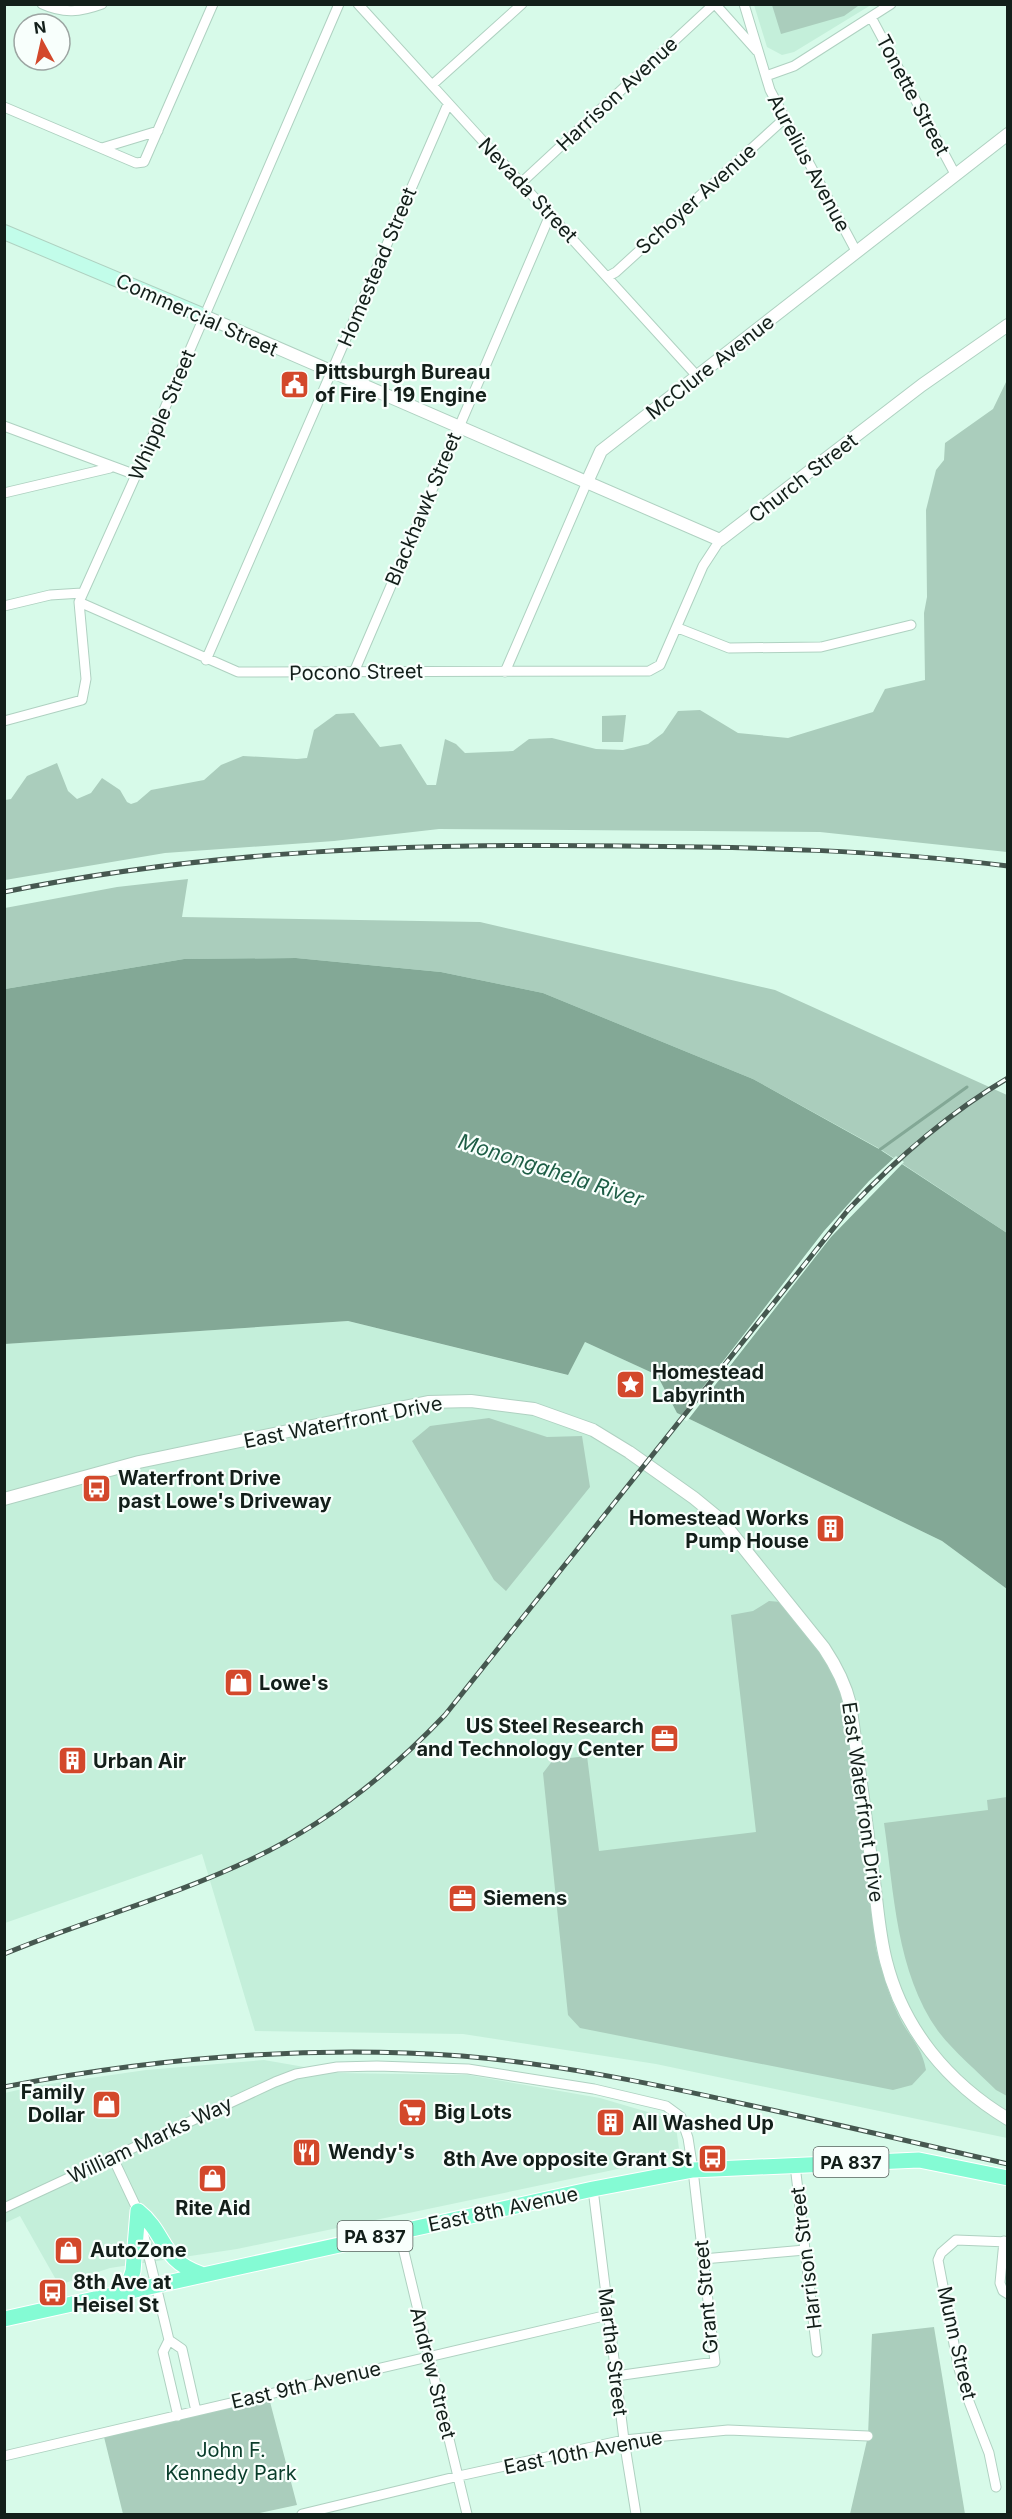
<svg xmlns="http://www.w3.org/2000/svg" width="1012" height="2519" viewBox="0 0 1012 2519" font-family="Inter,sans-serif">
  <style>
    .built { fill: #c4efda }
    .green { fill: #aacdbc }
    .water { fill: #83a896 }
    .pier { fill: #d7fae9 }
    .lines { fill: none; stroke-linecap: round; stroke-linejoin: round }
    .stream { stroke: #83a896; stroke-width: 3 }
    .minor-casing { stroke: #afd1c1; stroke-width: 11 }
    .tertiary-casing { stroke: #afd1c1; stroke-width: 14 }
    .secondary-casing { stroke: #afd1c1; stroke-width: 16 }
    .primary-casing { stroke: #fff; stroke-width: 17 }
    .minor { stroke: #fff; stroke-width: 9 }
    .tertiary { stroke: #fff; stroke-width: 12 }
    .secondary { stroke: #c2fdea; stroke-width: 14 }
    .primary { stroke: #84fbd4; stroke-width: 15 }
    .rail-casing { stroke: #465850; stroke-width: 5 }
    .rail { stroke: #f8fffc; stroke-width: 3; stroke-dasharray: 9; stroke-linecap: butt }
    .labels { text-anchor: middle; dominant-baseline: central; stroke-width: 4.5; stroke-linejoin: round; paint-order: stroke }
    .shield { fill: #f8fffc; stroke: #58625e; stroke-width: 1.5 }
    .shield-label { font-size: 18px; font-weight: bold; fill: #131f1a }
    .street-label { font-size: 20px; fill: #131f1a; stroke: #f8fffc }
    .poi-label { font-size: 20px; font-weight: bold; fill: #131f1a; stroke: #f8fffc; text-anchor: start }
    .park-label { font-size: 20px; fill: #083c2a; stroke: #f8fffc }
    .water-label { font-size: 21px; font-style: italic; fill: #1e5e46; stroke: #f8fffc }
  </style>
  <rect width="100%" height="100%" fill="#d7fae9"/>
  <path class="built" d="M754,5H871L794,52L782,55L767,47Z
    M348,1321L567,1375L585,1342L657,1375L677,1413L942,1541L1007,1589V2138L656,2064L463,2034L255,2031L202,1854L5,1923V1344Z
    M264,2060L339,2073L468,2075L600,2098L675,2120L680,2156L237,2249L110,2268L59,2285L20,2216L5,2223V2093L35,2086L146,2070Z"/>
  <path class="green" d="M857,4L858,6L844,16L781,34L772,5Z
    M1007,380V852L820,832L439,829L334,841L165,853L5,880V800L11,799L27,776L57,763L68,791L77,799L91,793L102,778L120,790L127,802L131,804L137,802L151,790L204,780L221,765L243,756L297,759L307,758L314,730L336,714L354,713L380,747L401,744L427,785H436L445,739L456,744L465,753L513,751L529,739L552,738L596,749L623,750L648,744L663,733L678,711L700,710L738,733L788,738L873,712L885,689L925,680L924,613L927,597L926,510L936,470L944,460L945,443L993,409Z
    M626,715L623,742H602V716Z
    M188,879L182,917L480,922L775,990L1007,1095V1233L880,1149L753,1079L543,993L441,972L296,958L184,959L5,989V908L117,887Z
    M489,1418L547,1437L582,1436L590,1487L506,1591L494,1580L412,1441L430,1426Z
    M769,1601L781,1602L832,1669L845,1703L876,1949C883,1975 890,2000 903,2024C914,2042 922,2049 926,2070L912,2085L893,2090L580,2028L568,2015L543,1773L553,1760L587,1756L599,1851L756,1832L731,1615L753,1611Z
    M1007,1797H1008L1007,2096L996,2090C977,2071 954,2052 938,2031C896,1972 894,1892 884,1823L988,1810L987,1800Z
    M934,2327L965,2514H850L868,2436L872,2334Z
    M269,2398L297,2505L255,2514H123L104,2437Z"/>
  <path class="water" d="M296,958L441,972L543,993L753,1079L879,1149L1007,1233V1589L942,1541L677,1413L657,1375L585,1342L568,1375L348,1321L5,1344V989L184,959Z"/>
  <path class="pier" d="M896,1156L904,1162L831,1237L687,1421L679,1418L824,1231L869,1181Z"/>
  <g class="lines">
    <path class="stream" d="M878,1151L967,1087"/>
    <defs>
      <path id="minor" d="M42,4C64,14 80,12 102,4
        M358,4L697,376
        M715,4L757,51
        M744,4L770,90L856,251
        M871,17L955,174
        M766,76L794,66L891,4
        M432,85L522,4
        M4,107L136,163L144,162L213,4
        M102,148L158,131
        M521,183L714,4
        M607,277L616,272L784,119
        M4,426L136,475
        M4,493L110,468
        M79,602L238,672L649,671L660,665L703,566L720,540
        M4,606L50,595L82,593
        M678,628L729,648L821,647L911,625
        M206,660L448,104
        M354,672L550,215
        M505,672L587,482
        M4,721L82,700L86,679L79,602L136,475L339,4
        M112,2156L138,2211L169,2340L163,2352L178,2416
        M795,2165L817,2352
        M593,2189L624,2440L636,2514
        M4,2208L275,2082L296,2074L337,2067L377,2066L468,2069L594,2089L666,2106L681,2117L688,2138L693,2170L715,2362L616,2376
        M399,2231L467,2514
        M1004,2241L1000,2283L1003,2291L1008,2294
        M703,2259L805,2250
        M169,2340L182,2349L196,2411
        M4,2456L608,2315
        M996,2487L989,2453L966,2394L958,2365L938,2260L941,2253L956,2240L1008,2242
        M302,2514L459,2476L624,2440L728,2430L868,2436"/>
      <path id="tertiary" d="M204,316L720,540L922,385L1008,325
        M587,482L601,451L1008,134
        M4,1499L139,1462L428,1402L471,1401L534,1409L593,1430L629,1452L694,1498L722,1521L824,1648C836,1666 845,1683 850,1704C858,1758 865,1813 872,1867C877,1898 878,1930 886,1961C903,2029 948,2083 1008,2119"/>
      <path id="secondary" d="M4,232L204,316"/>
      <path id="primary" d="M118,2293L129,2283L133,2271L138,2211C167,2234 160,2260 201,2274
        M4,2319L593,2189L693,2170L919,2160L1008,2178"/>
    </defs>
    <use href="#minor" class="minor-casing"/>
    <use href="#tertiary" class="tertiary-casing"/>
    <use href="#secondary" class="secondary-casing"/>
    <use href="#primary" class="primary-casing"/>
    <use href="#minor" class="minor"/>
    <use href="#tertiary" class="tertiary"/>
    <use href="#secondary" class="secondary"/>
    <use href="#primary" class="primary"/>
    <defs>
      <path id="rail" d="M4,892C209,850 416,843 624,846C753,847 880,850 1008,866
        M4,1954C86,1920 172,1897 252,1859C326,1824 389,1774 445,1715L848,1210C896,1159 947,1114 1008,1078
        M4,2087C154,2058 310,2045 462,2056C557,2064 650,2083 744,2104C832,2123 920,2144 1008,2164"/>
    </defs>
    <use href="#rail" class="rail-casing"/>
    <use href="#rail" class="rail"/>
  </g>
  <defs>
    <symbol id="civic-square" viewBox="-11 -11 22 22"><rect x="-9" y="-9" width="18" height="18" rx="4" fill="#d3482b" stroke="#f8fffc"/><path d="M-.6-6.5H3V-4.5H.6V-3L4-1V1h2V6H-6V1h2V-1L-.6-3ZM-1.2 2.5V6h2.4V2.5Z" fill="#fff"/></symbol>
    <symbol id="sight-square" viewBox="-11 -11 22 22"><rect x="-9" y="-9" width="18" height="18" rx="4" fill="#d3482b" stroke="#f8fffc"/><path d="M0-6L1.8-2.2L6-1.7L2.9 1.2L3.7 5.4L0 3.3L-3.7 5.4L-2.9 1.2L-6-1.7L-1.8-2.2Z" fill="#fff"/></symbol>
    <symbol id="bus-square" viewBox="-11 -11 22 22"><rect x="-9" y="-9" width="18" height="18" rx="4" fill="#d3482b" stroke="#f8fffc"/><path d="M-5-6H5V4H4V6H2V4H-2V6H-4V4H-5ZM-3.5-4V0h7V-4ZM-3.5 1.2v1.5H-2V1.2ZM2 1.2v1.5H3.5V1.2Z" fill="#fff"/></symbol>
    <symbol id="building-square" viewBox="-11 -11 22 22"><rect x="-9" y="-9" width="18" height="18" rx="4" fill="#d3482b" stroke="#f8fffc"/><path d="M-4-6H4V6H1V3H-1V6H-4ZM-2.5-4.3h1.7v1.8h-1.7ZM.8-4.3h1.7v1.8H.8ZM-2.5-1h1.7V.8h-1.7ZM.8-1h1.7V.8H.8Z" fill="#fff"/></symbol>
    <symbol id="shop-square" viewBox="-11 -11 22 22"><rect x="-9" y="-9" width="18" height="18" rx="4" fill="#d3482b" stroke="#f8fffc"/><path d="M-5-2.5h2.3a2.7 3.5 0 0 1 5.4 0H5L5.5 6h-11ZM-1.5-2.5h3a1.5 2.3 0 0 0-3 0Z" fill="#fff"/></symbol>
    <symbol id="office-square" viewBox="-11 -11 22 22"><rect x="-9" y="-9" width="18" height="18" rx="4" fill="#d3482b" stroke="#f8fffc"/><path d="M-6-3h4V-5.5h4V-3h4V5H-6ZM-1-4.5V-3h2v-1.5ZM-6 0V1H6V0Z" fill="#fff"/></symbol>
    <symbol id="supermarket-square" viewBox="-11 -11 22 22"><rect x="-9" y="-9" width="18" height="18" rx="4" fill="#d3482b" stroke="#f8fffc"/><path d="M-6-5.5h2.5l.6 2H6L4.5 2H-2.5L-4.4-4H-6ZM-1.5 3.2a1.3 1.3 0 1 0 .1 0ZM3 3.2a1.3 1.3 0 1 0 .1 0Z" fill="#fff"/></symbol>
    <symbol id="restaurant-square" viewBox="-11 -11 22 22"><rect x="-9" y="-9" width="18" height="18" rx="4" fill="#d3482b" stroke="#f8fffc"/><path d="M-5-6h1v4h1v-4h1v4h1v-4h1v5L-1.5 .5V6h-2V.5L-5-1ZM5-6V6H3V1.5H1.5Q1.5-4 5-6Z" fill="#fff"/></symbol>
  </defs>
  <g fill-rule="evenodd">
    <use href="#civic-square" x="278" y="368" width="33" height="33"/>
    <use href="#sight-square" x="614" y="1368" width="33" height="33"/>
    <use href="#bus-square" x="80" y="1472" width="33" height="33"/>
    <use href="#building-square" x="814" y="1512" width="33" height="33"/>
    <use href="#shop-square" x="222" y="1666" width="33" height="33"/>
    <use href="#office-square" x="648" y="1722" width="33" height="33"/>
    <use href="#building-square" x="56" y="1744" width="33" height="33"/>
    <use href="#office-square" x="446" y="1882" width="33" height="33"/>
    <use href="#shop-square" x="90" y="2088" width="33" height="33"/>
    <use href="#supermarket-square" x="396" y="2096" width="33" height="33"/>
    <use href="#building-square" x="594" y="2106" width="33" height="33"/>
    <use href="#restaurant-square" x="290" y="2136" width="33" height="33"/>
    <use href="#bus-square" x="696" y="2142" width="33" height="33"/>
    <use href="#shop-square" x="196" y="2162" width="33" height="33"/>
    <use href="#shop-square" x="52" y="2234" width="33" height="33"/>
    <use href="#bus-square" x="36" y="2276" width="33" height="33"/>
  </g>
  <g class="labels">
    <g class="shield">
      <rect x="813.5" y="2147" width="75" height="30" rx="4.5"/>
      <rect x="337.5" y="2221" width="75" height="30" rx="4.5"/>
    </g>
    <g class="shield-label">
      <text x="851" y="2162">PA 837</text>
      <text x="375" y="2236">PA 837</text>
    </g>
    <g class="street-label">
      <text transform="translate(617 94) rotate(-43)">Harrison Avenue</text>
      <text transform="translate(913 95) rotate(62)">Tonette Street</text>
      <text transform="translate(809 163) rotate(62)">Aurelius Avenue</text>
      <text transform="translate(528 190) rotate(47)">Nevada Street</text>
      <text transform="translate(696 199) rotate(-42)">Schoyer Avenue</text>
      <text transform="translate(377 267) rotate(-67)">Homestead Street</text>
      <text transform="translate(197 315) rotate(24)">Commercial Street</text>
      <text transform="translate(710 367) rotate(-38)">McClure Avenue</text>
      <text transform="translate(162 415) rotate(-67)">Whipple Street</text>
      <text transform="translate(803 478) rotate(-38)">Church Street</text>
      <text transform="translate(423 509) rotate(-67)">Blackhawk Street</text>
      <text transform="translate(356 672) rotate(-1)">Pocono Street</text>
      <text transform="translate(343 1422) rotate(-11)">East Waterfront Drive</text>
      <text transform="translate(863 1802) rotate(82)">East Waterfront Drive</text>
      <text transform="translate(150 2140) rotate(-25)">William Marks Way</text>
      <text transform="translate(503 2209) rotate(-12)">East 8th Avenue</text>
      <text transform="translate(806 2258) rotate(-97)">Harrison Street</text>
      <text transform="translate(706 2297) rotate(-95)">Grant Street</text>
      <text transform="translate(957 2343) rotate(77)">Munn Street</text>
      <text transform="translate(613 2352) rotate(83)">Martha Street</text>
      <text transform="translate(433 2373) rotate(76)">Andrew Street</text>
      <text transform="translate(306 2385) rotate(-13)">East 9th Avenue</text>
      <text transform="translate(583 2452) rotate(-11)">East 10th Avenue</text>
    </g>
    <g class="poi-label">
      <text x="315" y="372">Pittsburgh Bureau<tspan x="315" dy="23">of Fire | 19 Engine</tspan></text>
      <text x="652" y="1372">Homestead<tspan x="652" dy="23">Labyrinth</tspan></text>
      <text x="118" y="1478">Waterfront Drive<tspan x="118" dy="23">past Lowe's Driveway</tspan></text>
      <text x="809" y="1518" text-anchor="end">Homestead Works<tspan x="809" dy="23">Pump House</tspan></text>
      <text x="259" y="1683">Lowe's</text>
      <text x="644" y="1726" text-anchor="end">US Steel Research<tspan x="644" dy="23">and Technology Center</tspan></text>
      <text x="93" y="1761">Urban Air</text>
      <text x="483" y="1898">Siemens</text>
      <text x="85" y="2092" text-anchor="end">Family<tspan x="85" dy="23">Dollar</tspan></text>
      <text x="434" y="2112">Big Lots</text>
      <text x="632" y="2123">All Washed Up</text>
      <text x="328" y="2152">Wendy's</text>
      <text x="692" y="2159" text-anchor="end">8th Ave opposite Grant St</text>
      <text x="213" y="2208" text-anchor="middle">Rite Aid</text>
      <text x="90" y="2250">AutoZone</text>
      <text x="73" y="2282">8th Ave at<tspan x="73" dy="23">Heisel St</tspan></text>
    </g>
    <g class="park-label">
      <text x="231" y="2450">John F.<tspan x="231" dy="23">Kennedy Park</tspan></text>
    </g>
    <g class="water-label">
      <text transform="translate(551 1170) rotate(18)">Monongahela River</text>
    </g>
  </g>
  <rect width="1012" height="2519" fill="none" stroke="#131f1a" stroke-width="12"/>
  <g transform="translate(42 42) rotate(352)"><circle r="28" fill="#f8fffc" stroke="#9ca5a2" stroke-width="1.5"/>
  <path d="M0-4.5L10 22L0 15L-10 22Z" fill="#d3482b"/>
  <text y="-9" font-size="16" font-weight="bold" text-anchor="middle" fill="#131f1a">N</text>
  </g>
</svg>
